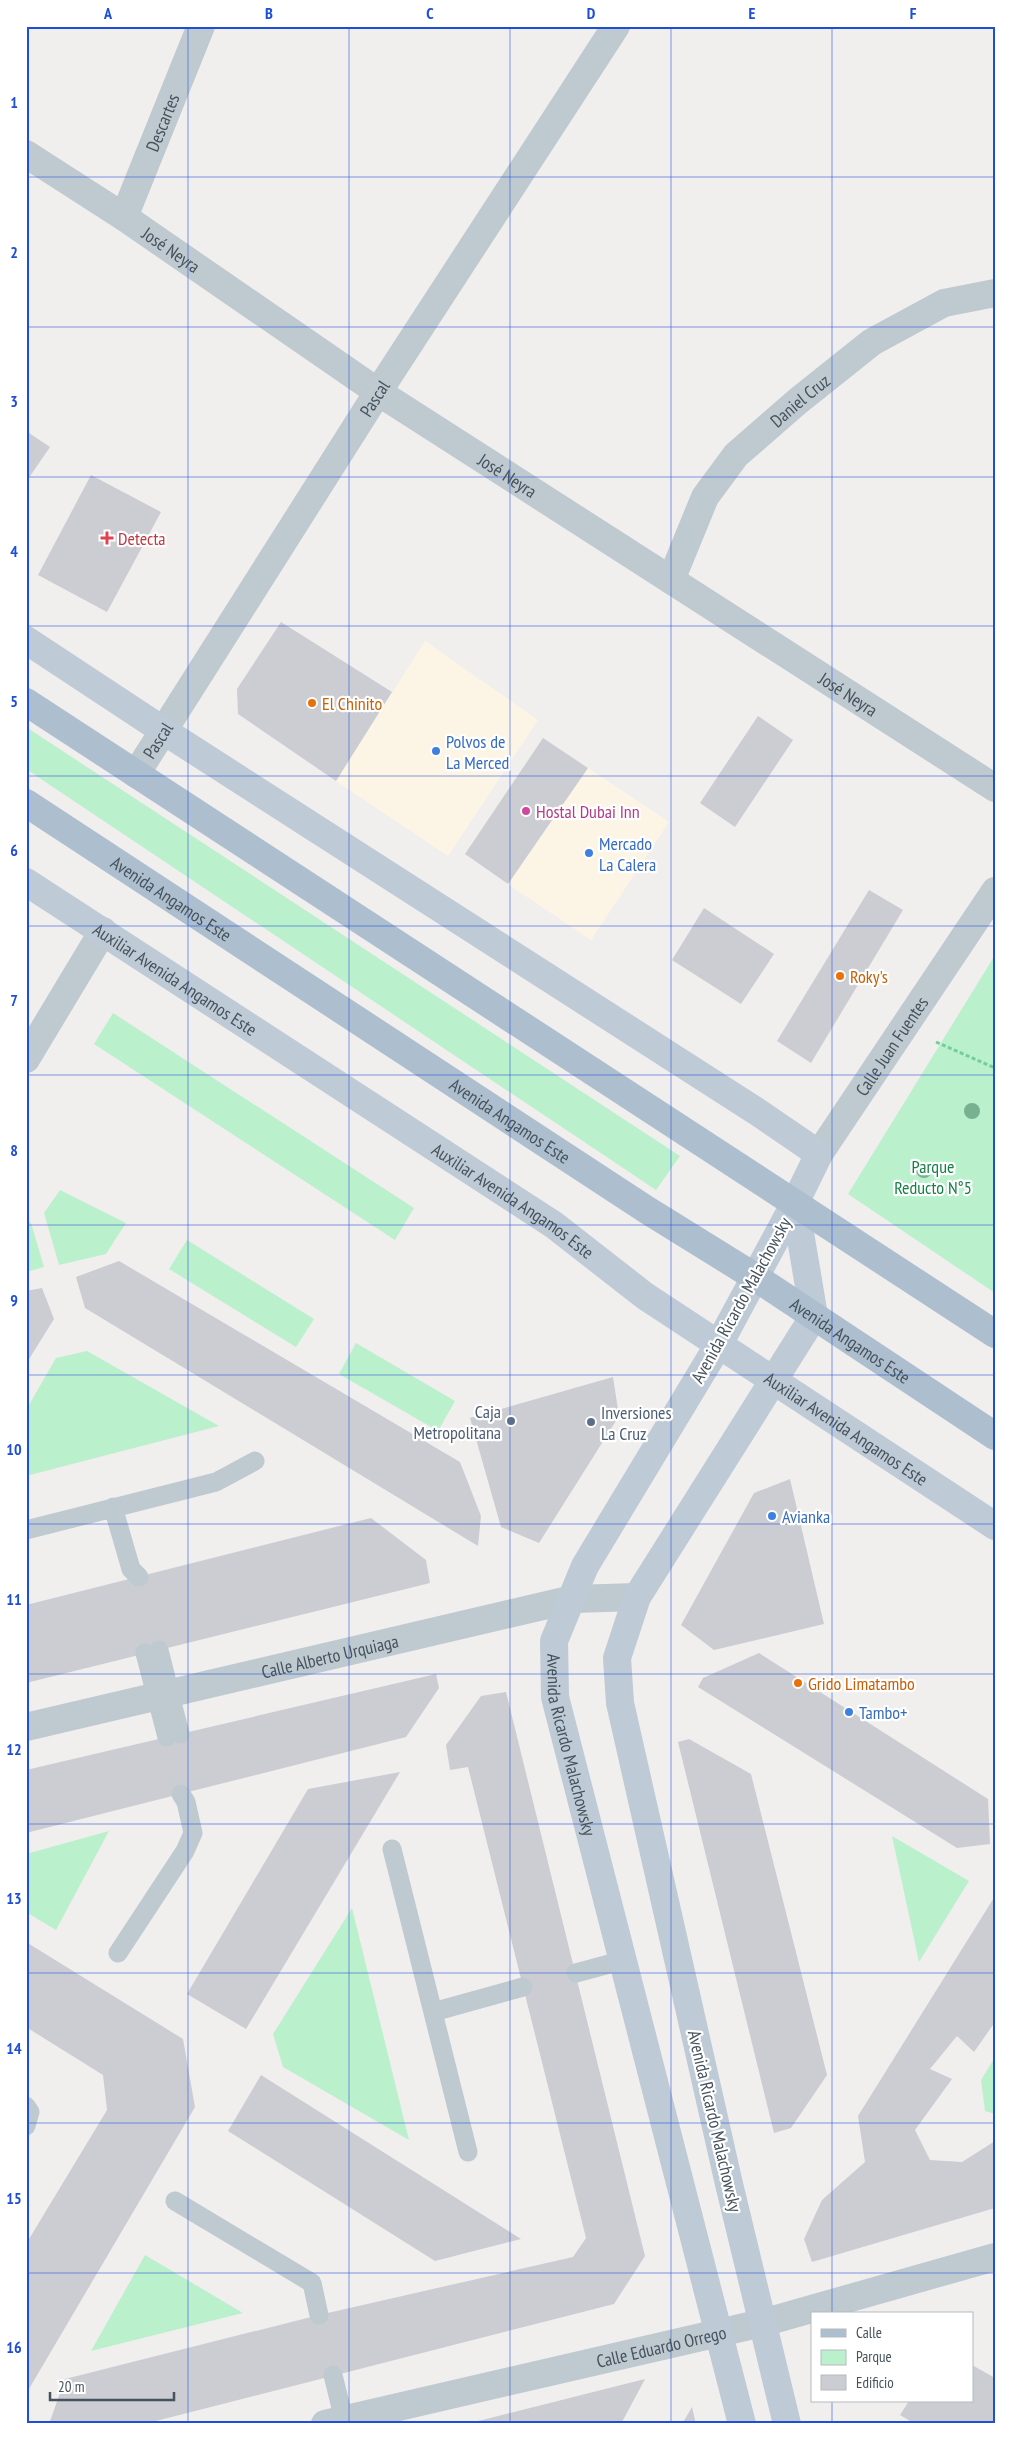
<svg xmlns="http://www.w3.org/2000/svg" width="1021" height="2450" viewBox="0 0 1021 2450" font-family="'PT Sans Narrow',sans-serif">
  <style>
    .commercial { fill: #fcf5e6 }
    .green { fill: #bbf0cd }
    .building { fill: #cbcdd3 }
    .lines { fill: none; stroke-linecap: round; stroke-linejoin: round }
    .path { stroke: #72ce9d; stroke-width: 3; stroke-dasharray: 4 2.5; stroke-linecap: butt }
    .lane { stroke: #bec9d0; stroke-width: 19 }
    .street { stroke: #bec9d0; stroke-width: 28 }
    .secondary { stroke: #becad5; stroke-width: 28 }
    .primary { stroke: #adbfce; stroke-width: 28 }
    .tree { fill: #78b191 }
    .grid { fill: none; stroke: #1d4ed8; stroke-width: 1; stroke-opacity: 0.55 }
    .health-dot { fill: #e0444e; stroke: #fff; stroke-width: 2 }
    .food-dot { fill: #e8710a; stroke: #fff; stroke-width: 2 }
    .shop-dot { fill: #3f7fe0; stroke: #fff; stroke-width: 2 }
    .hotel-dot { fill: #d1479c; stroke: #fff; stroke-width: 2 }
    .service-dot { fill: #5c6f8a; stroke: #fff; stroke-width: 2 }
    .labels { text-anchor: middle; dominant-baseline: central; stroke-width: 4.5; stroke-linejoin: round; paint-order: stroke }
    .street-label { font-size: 18px; fill: #46525c; stroke: #fff }
    .health-label { font-size: 18px; fill: #be3a42; stroke: #fff; text-anchor: start }
    .food-label { font-size: 18px; fill: #c56008; stroke: #fff; text-anchor: start }
    .shop-label { font-size: 18px; fill: #366cbe; stroke: #fff; text-anchor: start }
    .hotel-label { font-size: 18px; fill: #b23c85; stroke: #fff; text-anchor: start }
    .park-label { font-size: 18px; fill: #157f45; stroke: #fff }
    .service-label { font-size: 18px; fill: #4e5e75; stroke: #fff; text-anchor: end }
    .neatline { fill: none; stroke: #1d4ed8; stroke-width: 2 }
    .grid-label { font-size: 16px; text-anchor: middle; font-weight: bold; fill: #1d4ed8 }
  </style>
  <rect width="100%" height="100%" fill="#f1eeee"/>
  <path class="commercial" d="M425,641L538,720L448,856L336,781Z
    M588,768L669,822L591,940L508,884Z"/>
  <path class="green" d="M26,727L680,1156L656,1190L26,769Z
    M995,955V1293L848,1194Z
    M113,1013L414,1208L395,1240L94,1044Z
    M60,1190L126,1223L106,1254L59,1265L44,1213Z
    M26,1220L31,1223L44,1267L26,1272Z
    M187,1240L314,1319L296,1347L169,1269Z
    M356,1343L455,1401L438,1431L339,1374Z
    M87,1351L219,1426L26,1476V1410L56,1358Z
    M109,1831L56,1930L26,1912V1854Z
    M892,1836L969,1881L919,1962Z
    M352,1908L409,2140L283,2067L273,2034Z
    M995,2057V2114L985,2111L981,2080Z
    M145,2255L243,2313L91,2351Z"/>
  <path class="building" d="M26,431L50,447L26,482Z
    M91,475L161,512L107,612L38,575Z
    M281,622L392,692L336,781L238,714L237,689Z
    M758,716L793,740L735,827L700,803Z
    M543,738L588,768L508,884L465,854Z
    M869,890L903,910L811,1063L777,1041Z
    M704,908L774,954L741,1004L672,960Z
    M119,1261L460,1462L481,1516L478,1546L85,1308L76,1277Z
    M42,1288L54,1319L26,1364V1291Z
    M613,1377L619,1416L539,1543L501,1527L470,1418Z
    M790,1479L824,1624L714,1650L681,1625L754,1493Z
    M371,1518L426,1560L430,1583L26,1683V1605Z
    M759,1653L988,1799L990,1844L957,1848L698,1687L703,1678Z
    M436,1674L439,1688L406,1737L26,1833V1770Z
    M506,1692L645,2256L614,2304L144,2424H49L65,2379L319,2315L573,2257L586,2238L468,1767L450,1770L446,1745L481,1696Z
    M689,1739L751,1774L827,2075L791,2128L774,2133L678,1742Z
    M400,1772L246,2029L187,1994L308,1789Z
    M995,1896V2022L974,2052L957,2036L930,2069L952,2079L915,2130L930,2160L962,2162L995,2141V2208L812,2262L804,2239L822,2200L865,2162L858,2116Z
    M26,1942L183,2039L195,2107L26,2394V2244L107,2110L103,2075L26,2027Z
    M261,2075L521,2239L435,2261L228,2131Z
    M972,2365L995,2378V2424H915L900,2415L909,2401H972Z
    M645,2379L621,2424H470V2423Z
    M692,2407L696,2424H682Z"/>
  <g class="lines">
    <path class="path" d="M936,1042L995,1068"/>
    <path class="lane" d="M113,1507L131,1569L139,1577
      M26,1530L216,1482L255,1461
      M159,1650L180,1734
      M145,1653L167,1737
      M392,1849L468,2152
      M118,1953L185,1851L193,1833L186,1802L181,1794
      M576,1973L624,1960
      M433,2012L523,1987
      M26,2106L30,2112L26,2126
      M175,2201L312,2283L319,2315
      M333,2375L345,2424"/>
    <g class="street">
      <path id="s1" d="M26,154L124,217L378,392L995,788"/>
      <path id="s2" d="M124,217L201,26"/>
      <path id="s3" d="M671,580L705,497L736,455L798,401L872,342L944,303L995,293"/>
      <path id="s4" d="M136,774L378,392L616,26"/>
      <path d="M26,1059L103,931"/>
      <path id="s5" d="M819,1154L995,891"/>
      <path id="s6" d="M26,1727L573,1599L637,1597"/>
      <path id="s7" d="M325,2424L762,2323L995,2257"/>
    </g>
    <g class="secondary">
      <path id="s8" d="M26,640L164,731L759,1113L819,1154L795,1203L719,1344L585,1566L554,1641L555,1697L742,2424"/>
      <path id="s9" d="M26,882L554,1225L645,1296L995,1526"/>
      <path d="M787,2424L729,2184L620,1703L617,1658L637,1597L814,1316L795,1203"/>
    </g>
    <g class="primary">
      <path d="M26,702L995,1334"/>
      <path id="s10" d="M26,803L647,1210L755,1277L995,1436"/>
    </g>
  </g>
  <g class="tree">
    <circle cx="972" cy="1111" r="8"/>
    <circle cx="924" cy="1170" r="8"/>
  </g>
  <path class="grid" d="M188,26V2424M349,26V2424M510,26V2424M671,26V2424M832,26V2314M26,177H995M26,327H995M26,477H995M26,626H995M26,776H995M26,926H995M26,1075H995M26,1225H995M26,1375H995M26,1524H995M26,1674H995M26,1824H995M26,1973H995M26,2123H995M26,2273H995M832,2401V2424"/>
  <path class="health-dot" d="M104.5 530.5h5v5h5v5h-5v5h-5v-5h-5v-5h5z"/>
  <g class="food-dot">
    <circle cx="312" cy="703" r="5"/>
    <circle cx="840" cy="976" r="5"/>
    <circle cx="798" cy="1683" r="5"/>
  </g>
  <g class="shop-dot">
    <circle cx="436" cy="751" r="5"/>
    <circle cx="589" cy="853" r="5"/>
    <circle cx="772" cy="1516" r="5"/>
    <circle cx="849" cy="1712" r="5"/>
  </g>
  <circle class="hotel-dot" cx="526" cy="811" r="5"/>
  <g class="service-dot">
    <circle cx="511" cy="1421" r="5"/>
    <circle cx="591" cy="1422" r="5"/>
  </g>
  <g class="labels">
    <g class="street-label">
      <text stroke="none"><textPath href="#s2" startOffset="102">Descartes</textPath></text>
      <text stroke="none"><textPath href="#s1" startOffset="174">José Neyra</textPath></text>
      <text stroke="none"><textPath href="#s4" startOffset="445">Pascal</textPath></text>
      <text stroke="none"><textPath href="#s3" startOffset="226">Daniel Cruz</textPath></text>
      <text stroke="none"><textPath href="#s1" startOffset="579">José Neyra</textPath></text>
      <text stroke="none"><textPath href="#s1" startOffset="984">José Neyra</textPath></text>
      <text stroke="none"><textPath href="#s4" startOffset="40">Pascal</textPath></text>
      <text stroke="none"><textPath href="#s10" startOffset="174">Avenida Angamos Este</textPath></text>
      <text stroke="none"><textPath href="#s9" startOffset="178">Auxiliar Avenida Angamos Este</textPath></text>
      <text stroke="none"><textPath href="#s5" startOffset="130">Calle Juan Fuentes</textPath></text>
      <text stroke="none"><textPath href="#s10" startOffset="579">Avenida Angamos Este</textPath></text>
      <text stroke="none"><textPath href="#s9" startOffset="582">Auxiliar Avenida Angamos Este</textPath></text>
      <text transform="translate(741 1300) rotate(-61)">Avenida Ricardo Malachowsky</text>
      <text stroke="none"><textPath href="#s10" startOffset="984">Avenida Angamos Este</textPath></text>
      <text stroke="none"><textPath href="#s9" startOffset="986">Auxiliar Avenida Angamos Este</textPath></text>
      <text stroke="none"><textPath href="#s6" startOffset="312">Calle Alberto Urquiaga</textPath></text>
      <text stroke="none"><textPath href="#s8" startOffset="1606">Avenida Ricardo Malachowsky</textPath></text>
      <text transform="translate(715 2121) rotate(77)">Avenida Ricardo Malachowsky</text>
      <text stroke="none"><textPath href="#s7" startOffset="345">Calle Eduardo Orrego</textPath></text>
    </g>
    <g class="health-label">
      <text x="118" y="538">Detecta</text>
    </g>
    <g class="food-label">
      <text x="322" y="703">El Chinito</text>
      <text x="850" y="976">Roky's</text>
      <text x="808" y="1683">Grido Limatambo</text>
    </g>
    <g class="shop-label">
      <text x="446" y="741">Polvos de<tspan x="446" dy="21">La Merced</tspan></text>
      <text x="599" y="843">Mercado<tspan x="599" dy="21">La Calera</tspan></text>
      <text x="782" y="1516">Avianka</text>
      <text x="859" y="1712">Tambo+</text>
    </g>
    <g class="hotel-label">
      <text x="536" y="811">Hostal Dubai Inn</text>
    </g>
    <g class="park-label">
      <text x="933" y="1166">Parque<tspan x="933" dy="21">Reducto N°5</tspan></text>
    </g>
    <g class="service-label">
      <text x="501" y="1411">Caja<tspan x="501" dy="21">Metropolitana</tspan></text>
      <text x="601" y="1412" text-anchor="start">Inversiones<tspan x="601" dy="21">La Cruz</tspan></text>
    </g>
  </g>
  <rect width="1021" height="2450" fill="none" stroke="#ffffff" stroke-width="55"/>
  <rect x="811" y="2312" width="162" height="90" fill="#ffffff" stroke="#b5babe"/>
  <rect x="821" y="2329" width="25" height="8" fill="#adbfce" stroke="#b5babe"/>
  <text x="856" y="2338" font-size="15" fill="#46525c">Calle</text>
  <rect x="821" y="2350" width="25" height="15" fill="#bbf0cd" stroke="#b5babe"/>
  <text x="856" y="2362" font-size="15" fill="#46525c">Parque</text>
  <rect x="821" y="2375" width="25" height="15" fill="#cbcdd3" stroke="#b5babe"/>
  <text x="856" y="2388" font-size="15" fill="#46525c">Edificio</text>
  <path d="M50 2392v8h124v-8" fill="none" stroke="#46525c" stroke-width="2.5"/>
  <text x="58" y="2392" font-size="15" fill="#46525c" stroke="#ffffff" stroke-width="4" paint-order="stroke">20 m</text>
  <rect x="28" y="28" width="966" height="2394" class="neatline"/>
  <g class="grid-label">
    <text x="108" y="19">A</text>
    <text x="269" y="19">B</text>
    <text x="430" y="19">C</text>
    <text x="591" y="19">D</text>
    <text x="752" y="19">E</text>
    <text x="913" y="19">F</text>
    <text x="14" y="108">1</text>
    <text x="14" y="258">2</text>
    <text x="14" y="407">3</text>
    <text x="14" y="557">4</text>
    <text x="14" y="707">5</text>
    <text x="14" y="856">6</text>
    <text x="14" y="1006">7</text>
    <text x="14" y="1156">8</text>
    <text x="14" y="1306">9</text>
    <text x="14" y="1455">10</text>
    <text x="14" y="1605">11</text>
    <text x="14" y="1755">12</text>
    <text x="14" y="1904">13</text>
    <text x="14" y="2054">14</text>
    <text x="14" y="2204">15</text>
    <text x="14" y="2353">16</text>
  </g>
</svg>
